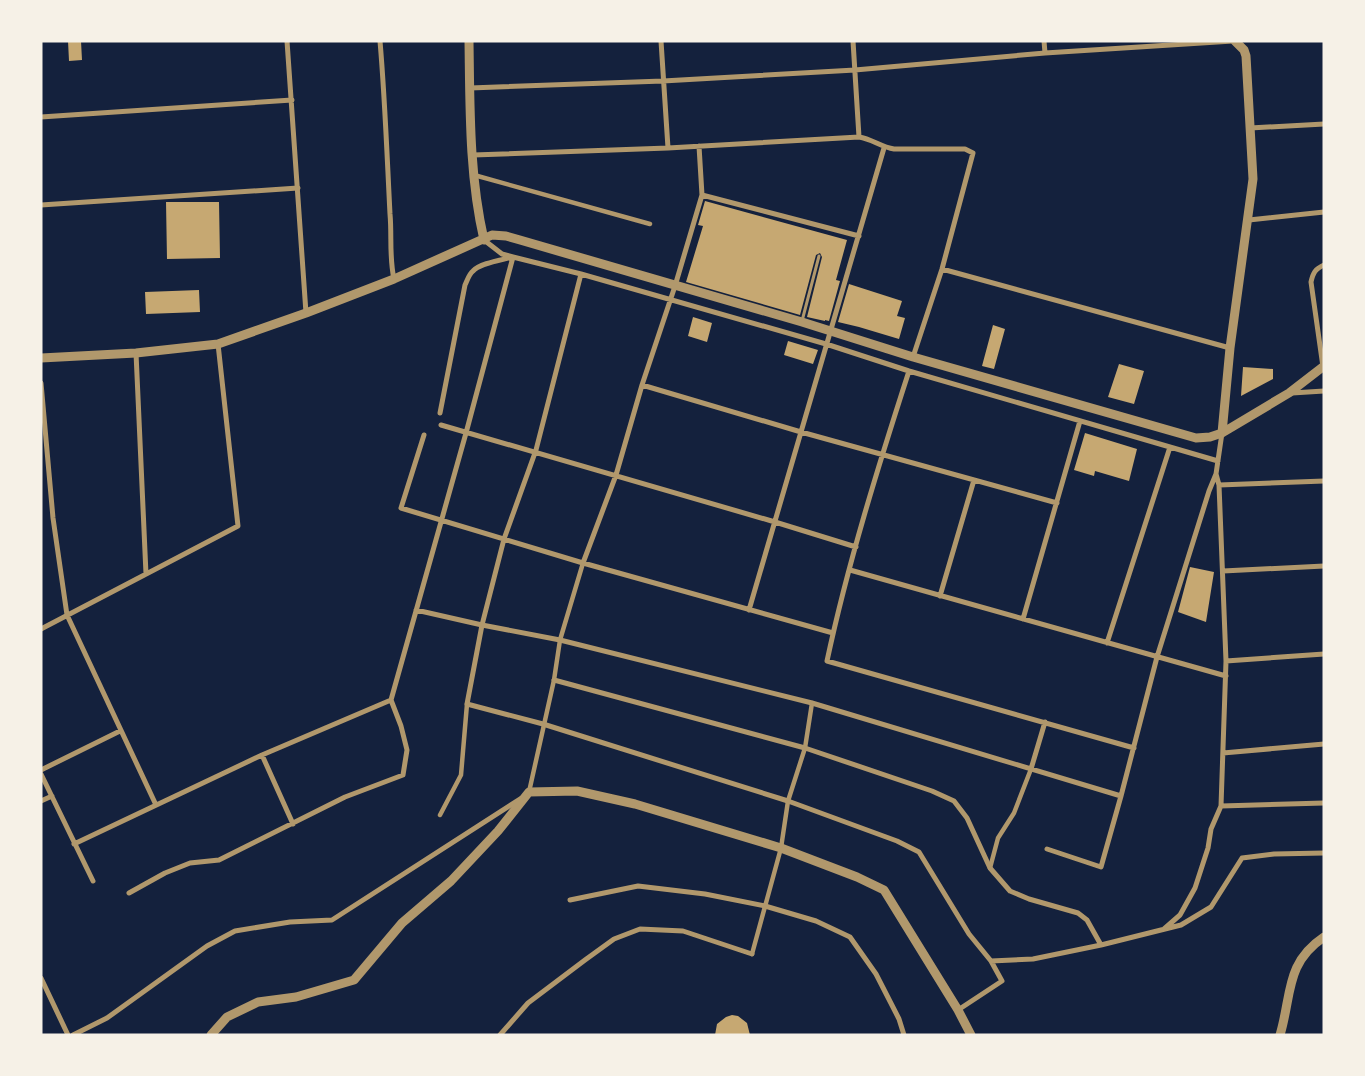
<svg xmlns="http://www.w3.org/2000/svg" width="1365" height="1076" viewBox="0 0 1365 1076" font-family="Jost,sans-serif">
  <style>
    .building { fill: #c6a872 }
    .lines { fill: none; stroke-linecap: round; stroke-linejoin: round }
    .service { stroke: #b1986c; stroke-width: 3 }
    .pedestrian { stroke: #b1986c; stroke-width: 4.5 }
    .minor { stroke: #b1986c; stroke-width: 5 }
    .tertiary { stroke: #b1986c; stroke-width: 9 }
  </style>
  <rect width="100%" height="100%" fill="#14213d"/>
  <path class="building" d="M68,41H81L82,60L69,61Z
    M705,201L847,240L836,280L840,281L829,321L825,320V321L807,317L822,257L820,253L816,255L800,315L686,282L703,226L698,225Z
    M166,202H219L220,258L167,259Z
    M849,284L902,301L897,316L905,318L899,339L859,327L838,322Z
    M199,290L200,312L146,314L145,292Z
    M693,317L712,323L707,342L688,336Z
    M993,325L1005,329L994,369L982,366Z
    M788,341L818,350L813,364L784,355Z
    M1119,364L1144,371L1134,404L1108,397Z
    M1243,367L1273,369V379L1241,396Z
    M1085,433L1137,449L1129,481L1095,471L1094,476L1074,470Z
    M1190,567L1214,572L1206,622L1178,612Z
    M732,1015L738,1016L747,1023L750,1035H715L717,1024L726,1017Z"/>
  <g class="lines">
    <path class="service" d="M802,321L819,256"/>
    <path class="pedestrian" d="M474,175L650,224
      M529,792L554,680L560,640L583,563
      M440,815L461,775L467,704
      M990,868L998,838L1014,813L1031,769
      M752,954L781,848L788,801L805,748L812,703"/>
    <path class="minor" d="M287,41L306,313
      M380,41C385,99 387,156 390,214C392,236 389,257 394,279
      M661,41L668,148
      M853,41L859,137
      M1044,41L1045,53
      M470,88L663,81L855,70L1045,53L1233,41
      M41,117L292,100
      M1250,128L1324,124
      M473,155L668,148L859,137C872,139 881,147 894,149H965L973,153L942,269L913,357
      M702,195L859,236
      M41,205L298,188
      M1249,220L1324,212
      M484,240L502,254L513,257L581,274L826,344L909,371L1218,461
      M942,269L1230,348
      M581,274L536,450L504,539L482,625L467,704L543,724L788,801L897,841L919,852L969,934L991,961L1002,981L958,1010
      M136,353L146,574
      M1323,367L1311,282C1313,273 1315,269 1324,265
      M909,371C878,467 848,563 827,661L1134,748
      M41,383L53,518L67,615L156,805
      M642,385L801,432L1057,503
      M1292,393L1324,391
      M441,425L775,522L856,547
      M424,435L401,508L583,563L833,633
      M1219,485L1324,481
      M583,563L616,475L642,385L675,286L702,195L699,146
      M850,570L1226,676
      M1223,571L1324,566
      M940,596L974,480
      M416,610L482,625L560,640L812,703L1121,796
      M749,610L884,148
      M1023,619L1080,421
      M41,629L238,526L218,344
      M1107,643L1170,447
      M1226,661L1324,654
      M554,680L805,748L932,791L954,801L967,818L990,868L1010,891L1029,899L1078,913L1087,920L1101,945L1181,925L1211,907L1242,858L1274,854L1324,853
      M1223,753L1324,744
      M262,755L293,824
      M1031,769L1045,722
      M41,770L120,731
      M41,774L93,881
      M41,801L52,796
      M1221,806L1324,803
      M74,844L262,755L391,700L466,433L513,257C502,260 480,263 473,271C469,274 467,281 465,285L440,413
      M1047,849L1101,867L1121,796L1157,657L1209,491L1216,474
      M129,893L165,873L190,863L219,860L345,797L403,775L407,750L401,726L391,700
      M570,900L638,886L705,894L765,906L816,921L850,937L876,974L899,1019L904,1035
      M1164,929L1180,915L1195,888L1208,848L1211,829L1221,806L1226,661L1219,485L1216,474L1222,433
      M991,961L1033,959L1101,945
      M41,978L68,1035
      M73,1035L107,1018L207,946L235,931L290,922L332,920L520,799
      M500,1035L528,1003L585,960L614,939L640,929L683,931L752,954"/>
    <path class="tertiary" d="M469,41C470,107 469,175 484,240
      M41,358L136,353L218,344L306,313L394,279L492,235L506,236L520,240L802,322L913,357L1196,438L1210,437L1222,433L1289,393L1324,366
      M1222,433L1230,348L1253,179L1246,56L1244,50L1235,41
      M211,1035L227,1017L258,1002L296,997L354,980L402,923L451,881L498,831L529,792L577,791L635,804L781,848L857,877L884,890L958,1010L971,1035
      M1280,1035C1292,995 1285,963 1324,937"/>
  </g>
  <rect width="1365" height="1076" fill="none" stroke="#f6f1e7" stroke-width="85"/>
</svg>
